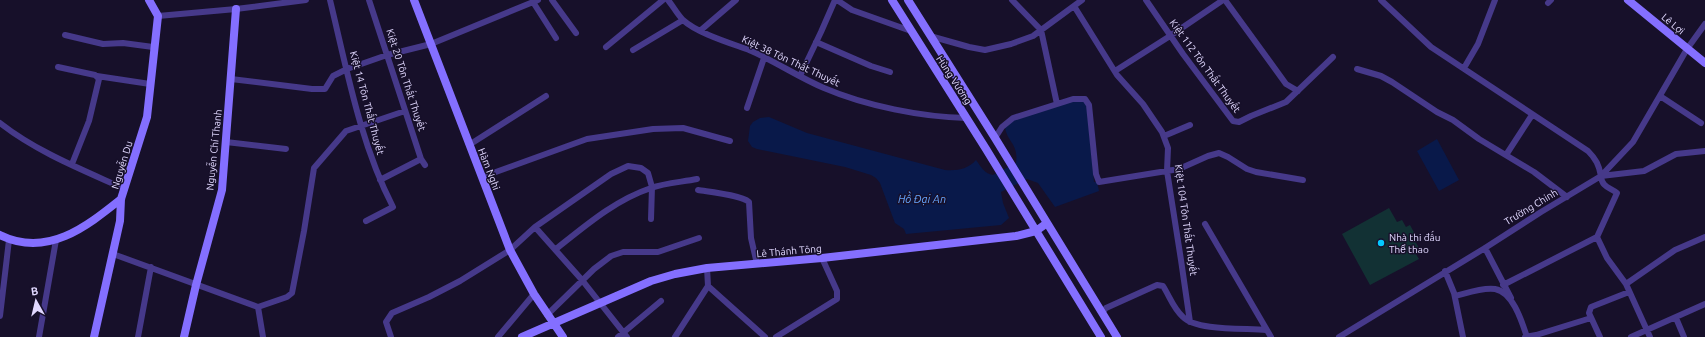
<svg xmlns="http://www.w3.org/2000/svg" width="1705" height="337" viewBox="0 0 1705 337" font-family="Ubuntu,sans-serif">
  <style>
    .green { fill: #123134 }
    .water { fill: #09194a }
    .lines { fill: none; stroke-linecap: round; stroke-linejoin: round }
    .street { stroke: #46398a; stroke-width: 6 }
    .secondary { stroke: #846fff; stroke-width: 8 }
    .poi-dot { fill: #04c9ff; stroke: #17102a; stroke-width: 1.5 }
    .labels { text-anchor: middle; dominant-baseline: central; stroke-width: 3; stroke-linejoin: round; paint-order: stroke }
    .street-label { font-size: 10px; fill: #e1d8ff; stroke: #17102a }
    .poi-label { font-size: 10px; fill: #e1d8ff; stroke: #17102a; text-anchor: start }
    .water-label { font-size: 11px; font-style: italic; fill: #66a6ff; stroke: #17102a }
  </style>
  <rect width="100%" height="100%" fill="#17102a"/>
  <path class="green" d="M1389,208L1397,222L1402,220L1406,227L1410,225L1416,236L1413,238L1419,248L1414,251L1419,259L1370,285L1342,234Z"/>
  <path class="water" d="M1079,96H1084L1086,99L1094,182H1097L1099,191L1055,207L1038,183L1027,179L1001,192L1003,203L1009,218L1001,225L906,234L904,229L895,223L880,183L876,178L871,175L845,167L757,149L752,147L748,141L750,126L753,122L760,118L769,117L807,133L945,170C958,171 968,169 976,160C981,167 985,174 993,175L1016,163C1019,144 1007,142 1005,127L1013,119Z
    M1437,139L1459,180L1439,191L1417,151Z"/>
  <g class="lines">
    <path class="street" d="M330,0C347,70 360,143 393,207L366,221
      M369,0L421,159L425,165
      M552,0L576,33
      M668,0C673,6 677,14 683,20C697,33 730,43 749,50C775,61 798,77 824,88C866,106 922,117 966,118
      M837,0L852,10L911,31
      M1012,0L1041,30L1057,104
      M1146,0L1183,54L1233,121L1239,122L1251,116L1286,102L1333,57
      M1225,0L1286,84L1298,91
      M1381,0L1431,47L1588,151C1596,159 1599,165 1601,176L1644,171L1676,154L1705,151
      M533,2L556,38
      M1548,3L1551,0
      M1074,6L1117,75L1143,104L1162,132L1168,148L1167,171L1181,260L1190,322
      M158,16L236,9L306,0
      M701,30L736,0
      M65,35L103,44L123,43L153,47
      M930,36L969,47L985,50L1011,44L1033,36L1082,0
      M816,42L871,66L890,72
      M606,47L663,0
      M633,50L683,20
      M58,67L95,75L99,79L89,121L72,164
      M1464,68L1478,44L1495,0
      M1357,69L1381,76L1392,82L1437,112L1453,120L1479,139L1534,172L1567,197
      M1115,71L1170,36L1223,0
      M97,76L150,84
      M800,76L821,32L835,0
      M231,79L312,89H325L333,76L347,69L387,55L431,44L538,0
      M1660,96L1701,123
      M747,108L764,58
      M0,123C37,152 83,170 125,189
      M1164,136L1190,125
      M995,138L1002,127L1013,118L1073,99H1085L1089,105L1096,174L1099,182L1179,169L1208,156L1219,153L1228,157L1247,169L1256,172L1303,180
      M226,142L286,149
      M469,145L546,96
      M1506,155L1532,115
      M482,177L587,139L653,129L683,128L730,141
      M380,180L421,159
      M698,190C710,192 741,195 749,202L751,238L757,264
      M1205,224L1271,337
      M535,227L582,280L627,337
      M1597,237L1607,258L1626,284L1650,337
      M1485,248L1511,298
      M556,249C585,226 615,200 651,188C665,183 682,182 697,179
      M113,254L258,307L287,297L292,293L304,231L314,168L346,131L405,111
      M1445,271L1454,293L1463,337
      M1626,284L1675,250L1705,237
      M1503,285L1597,237L1617,193C1610,187 1602,188 1601,176
      M708,286L765,337
      M1455,296C1467,293 1483,287 1495,289C1513,292 1522,322 1527,337
      M258,307L263,337
      M1102,313L1106,308L1157,285L1163,286C1170,297 1173,308 1183,317C1196,331 1246,328 1266,330
      M547,315L594,269L611,256L623,252H658L699,238
      M0,316L9,240
      M1676,318L1684,337
      M39,337L56,240
      M138,337L151,267
      M391,337L386,322L392,313L429,297L460,281L510,250L535,227L611,174L628,166L641,168L648,173L652,187L651,219
      M498,337L534,294
      M618,337L661,301
      M675,337L708,286L707,268
      M776,337L837,299V291L822,258
      M1339,337L1485,248L1541,212L1601,176L1633,142L1687,49L1705,24
      M1525,337L1536,335L1591,318
      M1600,337L1589,313L1591,307L1629,292
      M1631,337L1705,304"/>
    <path class="secondary" d="M414,0L510,250L534,294L563,337
      M892,0L986,149L1101,337
      M908,0L995,138L1117,337
      M1628,0L1705,63
      M0,235C47,258 86,227 121,199
      M94,337L120,221L121,199L147,117L158,16L149,0
      M184,337L196,285L222,190L236,9
      M522,337L651,281L675,274L707,268L822,258L1016,236L1036,231L1047,223"/>
  </g>
  <circle class="poi-dot" cx="1381" cy="243" r="4"/>
  <g class="labels">
    <g class="street-label">
      <text transform="translate(1673 24) rotate(40)">Lê Lợi</text>
      <text transform="translate(791 61) rotate(25)">Kiệt 38 Tôn Thất Thuyết</text>
      <text transform="translate(1205 66) rotate(54)">Kiệt 112 Tôn Thất Thuyết</text>
      <text transform="translate(406 80) rotate(72)">Kiệt 20 Tôn Thất Thuyết</text>
      <text transform="translate(954 80) rotate(57)">Hùng Vương</text>
      <text transform="translate(367 103) rotate(75)">Kiệt 14 Tôn Thất Thuyết</text>
      <text transform="translate(214 150) rotate(-84)">Nguyễn Chí Thanh</text>
      <text transform="translate(122 165) rotate(-73)">Nguyễn Du</text>
      <text transform="translate(489 169) rotate(69)">Hàm Nghi</text>
      <text transform="translate(1531 207) rotate(-31)">Trường Chinh</text>
      <text transform="translate(1186 220) rotate(82)">Kiệt 104 Tôn Thất Thuyết</text>
      <text transform="translate(789 251) rotate(-5)">Lê Thánh Tông</text>
    </g>
    <g class="poi-label">
      <text x="1389" y="237">Nhà thi đấu<tspan x="1389" dy="12">Thể thao</tspan></text>
    </g>
    <g class="water-label">
      <text x="922" y="199">Hồ Đại An</text>
    </g>
  </g>
  <g transform="translate(36 301) rotate(352)" stroke="#17102a" stroke-width="3" paint-order="stroke">
  <path d="M0-3L7 15L0 10L-7 15Z" fill="#e1d8ff"/>
  <text y="-6" font-size="11" font-weight="bold" text-anchor="middle" fill="#e1d8ff">B</text>
  </g>
</svg>
